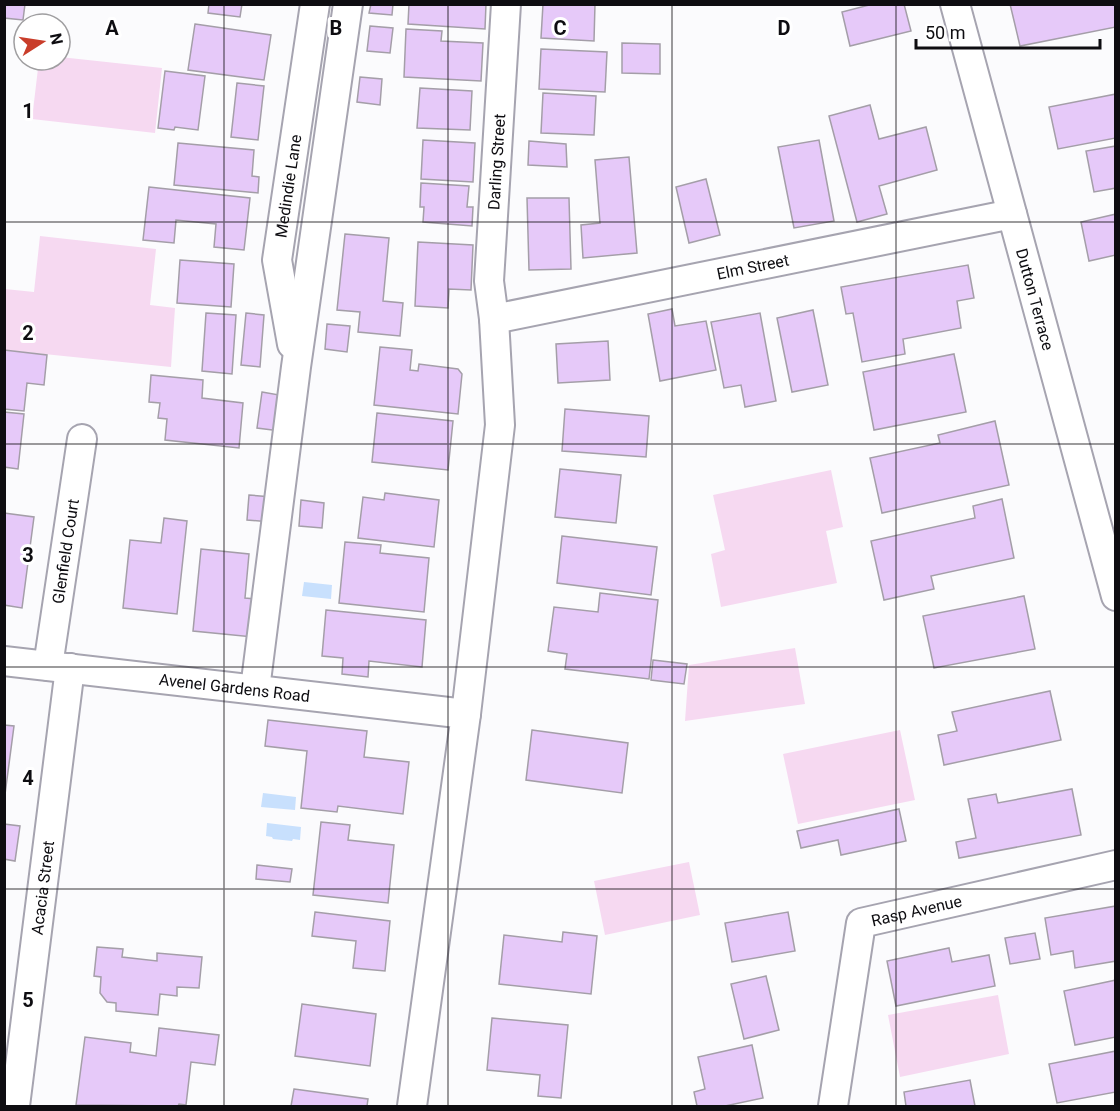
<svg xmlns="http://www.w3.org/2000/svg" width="1120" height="1111" viewBox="0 0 1120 1111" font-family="Roboto,sans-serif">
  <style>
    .green { fill: #f6d9f1 }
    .water { fill: #c8e0fd }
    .building { fill: #e6c9f9; stroke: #a49ea8; stroke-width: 1.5 }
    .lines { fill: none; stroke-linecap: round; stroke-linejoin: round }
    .minor-casing { stroke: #a6a4b0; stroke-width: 32 }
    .minor { stroke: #fff; stroke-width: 28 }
    .grid { fill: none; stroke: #0e0d11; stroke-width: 1.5; stroke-opacity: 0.55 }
    .labels { text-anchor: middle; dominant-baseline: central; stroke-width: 6; stroke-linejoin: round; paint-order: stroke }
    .street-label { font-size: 16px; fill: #0e0d11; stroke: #fff }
    .grid-label { font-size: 20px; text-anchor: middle; font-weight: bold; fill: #0e0d11; stroke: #fff; stroke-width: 6; stroke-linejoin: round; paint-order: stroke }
  </style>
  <rect width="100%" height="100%" fill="#fbfbfd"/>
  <path class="green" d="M60,57L162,68L155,133L32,119L39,60H60Z
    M40,236L156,249L150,305L175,308L171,367L5,350V289L34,292Z
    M831,470L843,527L826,531L837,583L721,607L711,554L725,550L713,495Z
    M795,648L805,704L685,721L689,665Z
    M900,730L915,800L798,824L783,754Z
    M689,862L700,915L605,935L594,881Z
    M998,995L1009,1054L900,1077L888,1015Z"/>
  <path class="water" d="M304,582L332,585L331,599L302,596Z
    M263,793L296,797L295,810L261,807Z
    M267,823L301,827L300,840L293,839L292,841L273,839L272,837L266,836Z"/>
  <path class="building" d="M4,4H25L23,20L4,18Z
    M209,4H242L240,17L208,13Z
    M371,4H393L392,15L369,13Z
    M409,4H486L485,29L408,24Z
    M543,4H595L594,41L541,38Z
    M873,4H904L911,31L850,46L842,12Z
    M1010,4H1116V27L1020,46Z
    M195,24L271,35L264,80L188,70Z
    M370,26L393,28L390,53L367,51Z
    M406,29L442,31L441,41L483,43L481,81L404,77Z
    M622,43L660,44V74L622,73Z
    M541,49L607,52L605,92L539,89Z
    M165,71L205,76L198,130L175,127L174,130L158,128Z
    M360,77L382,79L380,105L357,102Z
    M237,83L264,86L258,140L231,137Z
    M420,88L472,91L470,130L417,128Z
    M543,93L596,96L594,135L541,133Z
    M1116,94V138L1058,149L1049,107Z
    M870,105L879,139L926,127L937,170L879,186L887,214L857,222L829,116Z
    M423,140L475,143L473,182L421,179Z
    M819,140L834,221L794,228L778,147Z
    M529,141L566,144L567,167L528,165Z
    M178,143L254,150L252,176L259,177L258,193L174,185Z
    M1116,146V188L1094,192L1086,151Z
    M629,157L637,253L583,258L581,225L600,223L595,160Z
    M706,179L720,235L689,243L676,187Z
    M421,183L469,186L467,207H473L472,226L423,222L424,207H420Z
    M149,187L250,198L244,250L214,247L216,224L176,220L174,243L143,240Z
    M527,198H569L571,269L529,270Z
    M1116,214V255L1089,261L1081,222Z
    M345,234L389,238L383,301L403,303L400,336L358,332L360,312L337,310Z
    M418,242L473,245L471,290L449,289L448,308L415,306Z
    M180,260L234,264L231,307L177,303Z
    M968,265L974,298L957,301L961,328L903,339L905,354L862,362L853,313L846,314L841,287Z
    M672,309L675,326L706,321L716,370L660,381L648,314Z
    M813,310L828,385L792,392L777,318Z
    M206,313L236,315L232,374L202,371Z
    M246,313L264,315L260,367L241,365Z
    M760,313L776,401L745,407L741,385L724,388L711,322Z
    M327,324L350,326L347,352L325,349Z
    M608,341L610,380L558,383L556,344Z
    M380,347L412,350L410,370L418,371L419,364L458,369L462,374L458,414L374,405Z
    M4,350L47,355L44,385L27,383L24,411L4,409Z
    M954,354L966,412L874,430L863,372Z
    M151,375L203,380L202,398L243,403L239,448L165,440L167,419L158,418L160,403L149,402Z
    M262,392L285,396L280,431L257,428Z
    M565,409L649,416L646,457L562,451Z
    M4,412L24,414L18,469L4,467Z
    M377,413L453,421L448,470L372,462Z
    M995,421L1009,485L882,513L870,458L940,443L938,435Z
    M560,469L621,475L616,523L555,517Z
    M385,493L439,500L434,547L358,538L363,497L384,500Z
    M249,495L272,497L270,522L247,520Z
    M1002,499L1014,558L931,576L934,589L884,600L871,541L975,518L973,506Z
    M301,500L324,503L322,528L299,526Z
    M4,513L34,517L22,608L4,605Z
    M164,518L187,521L177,614L123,608L130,540L161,543Z
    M562,536L657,547L651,595L557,583Z
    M345,542L381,545L380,553L429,558L424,612L339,603Z
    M201,549L249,554L245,598L257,599L253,637L193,631Z
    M600,593L658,600L649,679L565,669L567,654L548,651L554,607L598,612Z
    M1024,596L1035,649L934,668L923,616Z
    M326,610L426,620L422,667L369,661L368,677L342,674L343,658L322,656Z
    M653,660L687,664L684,684L651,680Z
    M1050,691L1061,740L944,765L938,735L957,731L952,712Z
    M268,720L367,731L364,757L409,762L403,814L338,806L337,812L301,808L307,751L265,746Z
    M4,725L14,726L4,802Z
    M532,730L628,743L622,793L526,780Z
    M1072,789L1081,835L959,858L956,842L976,838L968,799L996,794L998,803Z
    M899,809L906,841L841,855L838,840L801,848L797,831Z
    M321,822L350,825L348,840L394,845L388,903L313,895Z
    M4,824L20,826L15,861L4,859Z
    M257,865L292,869L290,882L256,879Z
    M1116,906V961L1075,968L1073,951L1051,955L1045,918Z
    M315,912L390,921L385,971L353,968L356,941L312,936Z
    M788,912L795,951L732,962L725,923Z
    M563,932L597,936L591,994L499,984L504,935L562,942Z
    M1035,933L1040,959L1010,964L1005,938Z
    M97,947L123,949L122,957L157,961V953L202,957L199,988L177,987V996L160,994L158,1015L116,1011V1003L107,1002L100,993L101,977L94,976Z
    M949,948L952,962L989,955L995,986L896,1006L887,961Z
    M766,976L779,1030L744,1039L731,984Z
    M1116,980V1037L1075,1045L1064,991Z
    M302,1004L376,1014L370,1066L295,1056Z
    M492,1018L568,1025L561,1098L538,1096L540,1075L487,1070Z
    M159,1028L219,1035L215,1065L191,1062L186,1105L179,1104L178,1106L76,1105L85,1037L131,1043L130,1052L156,1056Z
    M752,1045L763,1098L725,1106H697L694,1092L705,1089L698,1057Z
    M1116,1051V1092L1057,1103L1049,1064Z
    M970,1080L975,1106H906L904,1092Z
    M294,1089L368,1099L367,1106H291Z"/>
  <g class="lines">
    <defs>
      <g id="minor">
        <path id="s1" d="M955,4L1116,596"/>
        <path id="s2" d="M494,319L1012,214"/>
        <path id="s3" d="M292,344L277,260L315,4"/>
        <path id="s4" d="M4,661L466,714L412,1106"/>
        <path id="s5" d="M48,666L82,439"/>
        <path d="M255,689L296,367L348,4"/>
        <path id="s6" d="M466,714L500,425L494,319L489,281L506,4"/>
        <path id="s7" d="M15,1106L70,668"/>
        <path id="s8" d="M833,1106L861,923L1116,865"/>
      </g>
    </defs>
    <use href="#minor" class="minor-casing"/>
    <use href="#minor" class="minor"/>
  </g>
  <path class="grid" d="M224,4V1106M448,4V1106M672,4V1106M896,4V1106M4,222H1116M4,444H1116M4,667H1116M4,889H1116"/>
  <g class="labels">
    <g class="street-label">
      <text stroke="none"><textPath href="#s6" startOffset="555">Darling Street</textPath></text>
      <text stroke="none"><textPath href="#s3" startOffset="160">Medindie Lane</textPath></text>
      <text stroke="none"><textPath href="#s2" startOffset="264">Elm Street</textPath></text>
      <text stroke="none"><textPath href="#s1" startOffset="306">Dutton Terrace</textPath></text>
      <text stroke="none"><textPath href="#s5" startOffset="116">Glenfield Court</textPath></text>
      <text stroke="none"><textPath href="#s4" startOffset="232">Avenel Gardens Road</textPath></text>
      <text stroke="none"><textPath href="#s7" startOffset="220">Acacia Street</textPath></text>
      <text stroke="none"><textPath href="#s8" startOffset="242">Rasp Avenue</textPath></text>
    </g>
  </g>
  <g class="grid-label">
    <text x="112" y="35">A</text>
    <text x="336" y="35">B</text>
    <text x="560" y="35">C</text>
    <text x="784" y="35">D</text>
    <text x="28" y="118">1</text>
    <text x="28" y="340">2</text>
    <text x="28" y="562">3</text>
    <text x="28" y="785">4</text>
    <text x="28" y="1007">5</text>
  </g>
  <rect width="1120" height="1111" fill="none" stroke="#0e0d11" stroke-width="12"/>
  <g transform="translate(42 42) rotate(78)"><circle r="28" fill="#ffffff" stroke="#9f9ea0" stroke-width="1.5"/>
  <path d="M0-4.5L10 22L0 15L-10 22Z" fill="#c93d2a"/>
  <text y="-9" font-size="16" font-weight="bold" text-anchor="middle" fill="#0e0d11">N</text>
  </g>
  <path d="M916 39v9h184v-9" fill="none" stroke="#0e0d11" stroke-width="3"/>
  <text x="925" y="39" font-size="18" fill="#0e0d11" stroke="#ffffff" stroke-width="4.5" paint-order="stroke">50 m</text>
</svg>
